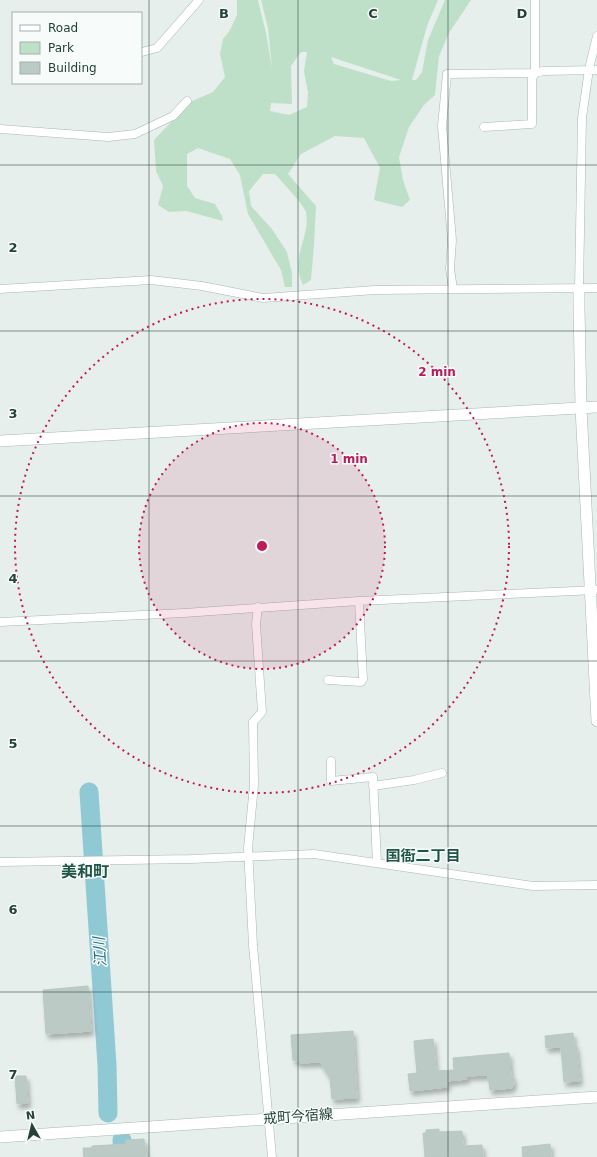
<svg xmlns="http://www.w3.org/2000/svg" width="597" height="1157" viewBox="0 0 597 1157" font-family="'DejaVu Sans','Noto Sans JP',sans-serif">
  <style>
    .green { fill: #bfe0c8; fill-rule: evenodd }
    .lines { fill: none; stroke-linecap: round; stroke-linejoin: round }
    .river { stroke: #8ec9d4; stroke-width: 19 }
    .building { fill: #bbcac4; stroke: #b8c9c2; filter: url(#shadow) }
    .minor-casing { stroke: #a8b8b2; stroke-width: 9 }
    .tertiary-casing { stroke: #a8b8b2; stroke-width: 12 }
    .minor { stroke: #fff; stroke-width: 8 }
    .tertiary { stroke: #fff; stroke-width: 11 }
    .grid { fill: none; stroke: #24423a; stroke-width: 1; stroke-opacity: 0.55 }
    .ring { fill: none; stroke: #c2185b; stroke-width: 2; stroke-dasharray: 2 4 }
    .labels { text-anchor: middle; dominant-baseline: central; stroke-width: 3; stroke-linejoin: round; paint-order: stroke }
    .street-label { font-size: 14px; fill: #24423a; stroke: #f7fbf9 }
    .neighbourhood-label { font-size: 15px; font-weight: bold; fill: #1f5548; stroke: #f7fbf9 }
    .water-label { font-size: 15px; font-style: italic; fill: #1c6f80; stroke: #f7fbf9 }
    .quarter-label { font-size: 16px; font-weight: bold; fill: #1f5548; stroke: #f7fbf9 }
    .grid-label { font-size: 13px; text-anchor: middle; font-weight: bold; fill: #24423a; stroke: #f7fbf9; stroke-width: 3; stroke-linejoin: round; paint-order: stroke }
    .centre { fill: #c2185b; stroke: #f7fbf9; stroke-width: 2 }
    .ring-label { font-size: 12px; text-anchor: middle; font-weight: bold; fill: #c2185b; stroke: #f7fbf9; stroke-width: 3; stroke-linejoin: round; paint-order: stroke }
  </style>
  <defs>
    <filter id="shadow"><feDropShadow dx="2.5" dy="4.5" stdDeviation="2" flood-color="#0004"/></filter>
  </defs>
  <rect width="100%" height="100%" fill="#e6efeb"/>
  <path class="green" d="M237,0H258L266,33L272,68L268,28L261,0H438L427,26L412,80H416L422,72L428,40L445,0H471L449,33L439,56L435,95L424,105L409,127L399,157L403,180L410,200L402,207L374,200L380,168L364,138L335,136L301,154L288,174L316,206L314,245L311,280L303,285C289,257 311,238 306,212C304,205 281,181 275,174H263L249,191L251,206L272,229L287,252L292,273V287H285L281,270L248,214L240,175L230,159L198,148L187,154V186L195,198L215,204L222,216L223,221L186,211L169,212L158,205L163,186L156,171L154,140L190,102L213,92L225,77L220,54L223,39L230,30L237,15ZM301,52H307L304,71L308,93L307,107L289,115L270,111L271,103L292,104L291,66ZM331,57L401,80L391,81L334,64Z"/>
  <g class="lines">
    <path class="river" d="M89,792L107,1065L108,1113
      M122,1140L123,1157"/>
  </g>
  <path class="building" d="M88,986L91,1031L46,1034L43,990Z
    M353,1031L357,1098L332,1099L330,1078L320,1062L301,1063L293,1060L291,1035Z
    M573,1033L574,1045H576L580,1081L564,1082L561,1047L546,1048L545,1036Z
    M433,1039L436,1071L454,1070L453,1058L509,1053L511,1076H513L514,1085H512V1088L490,1090L488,1075L466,1076L467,1079L447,1081V1087L410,1091L408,1074L417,1073L414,1041Z
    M15,1076H26L28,1103L17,1104Z
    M439,1129V1132L462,1131L463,1146L482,1145L483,1157H425L423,1133H426V1130Z
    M144,1139L146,1157H84L83,1148H92V1146L126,1144V1140Z
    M550,1144L551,1157H523L522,1147Z"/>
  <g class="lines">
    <defs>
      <path id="minor" d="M142,52L157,48L199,0
        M484,127L532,124V79L535,73V0
        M0,129L108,137L135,134L173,116L187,101
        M0,289L151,280L202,286L263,298L375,290L597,288
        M453,289L450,269L452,240L442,126L447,74L535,73L543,71L597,70
        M579,289L582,118L589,69L597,36
        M258,607L256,624L262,712L253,722L254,785L248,848L253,945L272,1157
        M0,622L184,613L359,601L597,590
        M328,680L361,682L363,679L359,601
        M331,761V781L373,777L377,863
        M373,786L414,780L442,773
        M0,862L191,859L314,854L533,886L597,885"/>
      <path id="tertiary" d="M579,289V307L581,408L597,721
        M0,441L597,407
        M0,1137L597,1097"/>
    </defs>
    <use href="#minor" class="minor-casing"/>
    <use href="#tertiary" class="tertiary-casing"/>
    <use href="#minor" class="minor"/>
    <use href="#tertiary" class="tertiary"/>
  </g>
  <path class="grid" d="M149,0V1157M298,0V1157M448,0V1157M0,165H597M0,331H597M0,496H597M0,661H597M0,826H597M0,992H597"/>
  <circle cx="262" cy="546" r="123" fill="#c2185b" fill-opacity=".12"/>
  <g class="ring">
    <circle cx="262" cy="546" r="123"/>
    <circle cx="262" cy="546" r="247"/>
  </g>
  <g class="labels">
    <g class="street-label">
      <text transform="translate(298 1116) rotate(-4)">戒町今宿線</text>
    </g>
    <g class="neighbourhood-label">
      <text x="423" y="856">国衙二丁目</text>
    </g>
    <g class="water-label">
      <text transform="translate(100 952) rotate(-94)">江川</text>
    </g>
    <g class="quarter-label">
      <text x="85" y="871">美和町</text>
    </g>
  </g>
  <g class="grid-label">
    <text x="224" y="18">B</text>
    <text x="373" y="18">C</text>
    <text x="522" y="18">D</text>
    <text x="13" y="252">2</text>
    <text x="13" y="418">3</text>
    <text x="13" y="583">4</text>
    <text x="13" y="748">5</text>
    <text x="13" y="914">6</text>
    <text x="13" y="1079">7</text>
  </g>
  <circle cx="262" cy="546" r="6" class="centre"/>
  <g class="ring-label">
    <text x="437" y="376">2 min</text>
    <text x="349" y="463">1 min</text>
  </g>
  <rect x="12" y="12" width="130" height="72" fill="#f7fbf9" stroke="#a3b1ad"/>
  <rect x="20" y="25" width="20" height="6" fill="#ffffff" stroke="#a3b1ad"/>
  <text x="48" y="32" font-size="12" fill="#24423a">Road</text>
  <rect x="20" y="42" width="20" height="12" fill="#bfe0c8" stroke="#a3b1ad"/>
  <text x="48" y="52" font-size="12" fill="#24423a">Park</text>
  <rect x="20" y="62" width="20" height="12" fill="#bbcac4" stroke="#a3b1ad"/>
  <text x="48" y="72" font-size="12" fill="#24423a">Building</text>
  <g transform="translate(32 1125) rotate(352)" stroke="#f7fbf9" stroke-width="3" paint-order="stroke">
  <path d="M0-3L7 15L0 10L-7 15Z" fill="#24423a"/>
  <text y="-6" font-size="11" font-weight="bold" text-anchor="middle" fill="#24423a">N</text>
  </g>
</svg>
